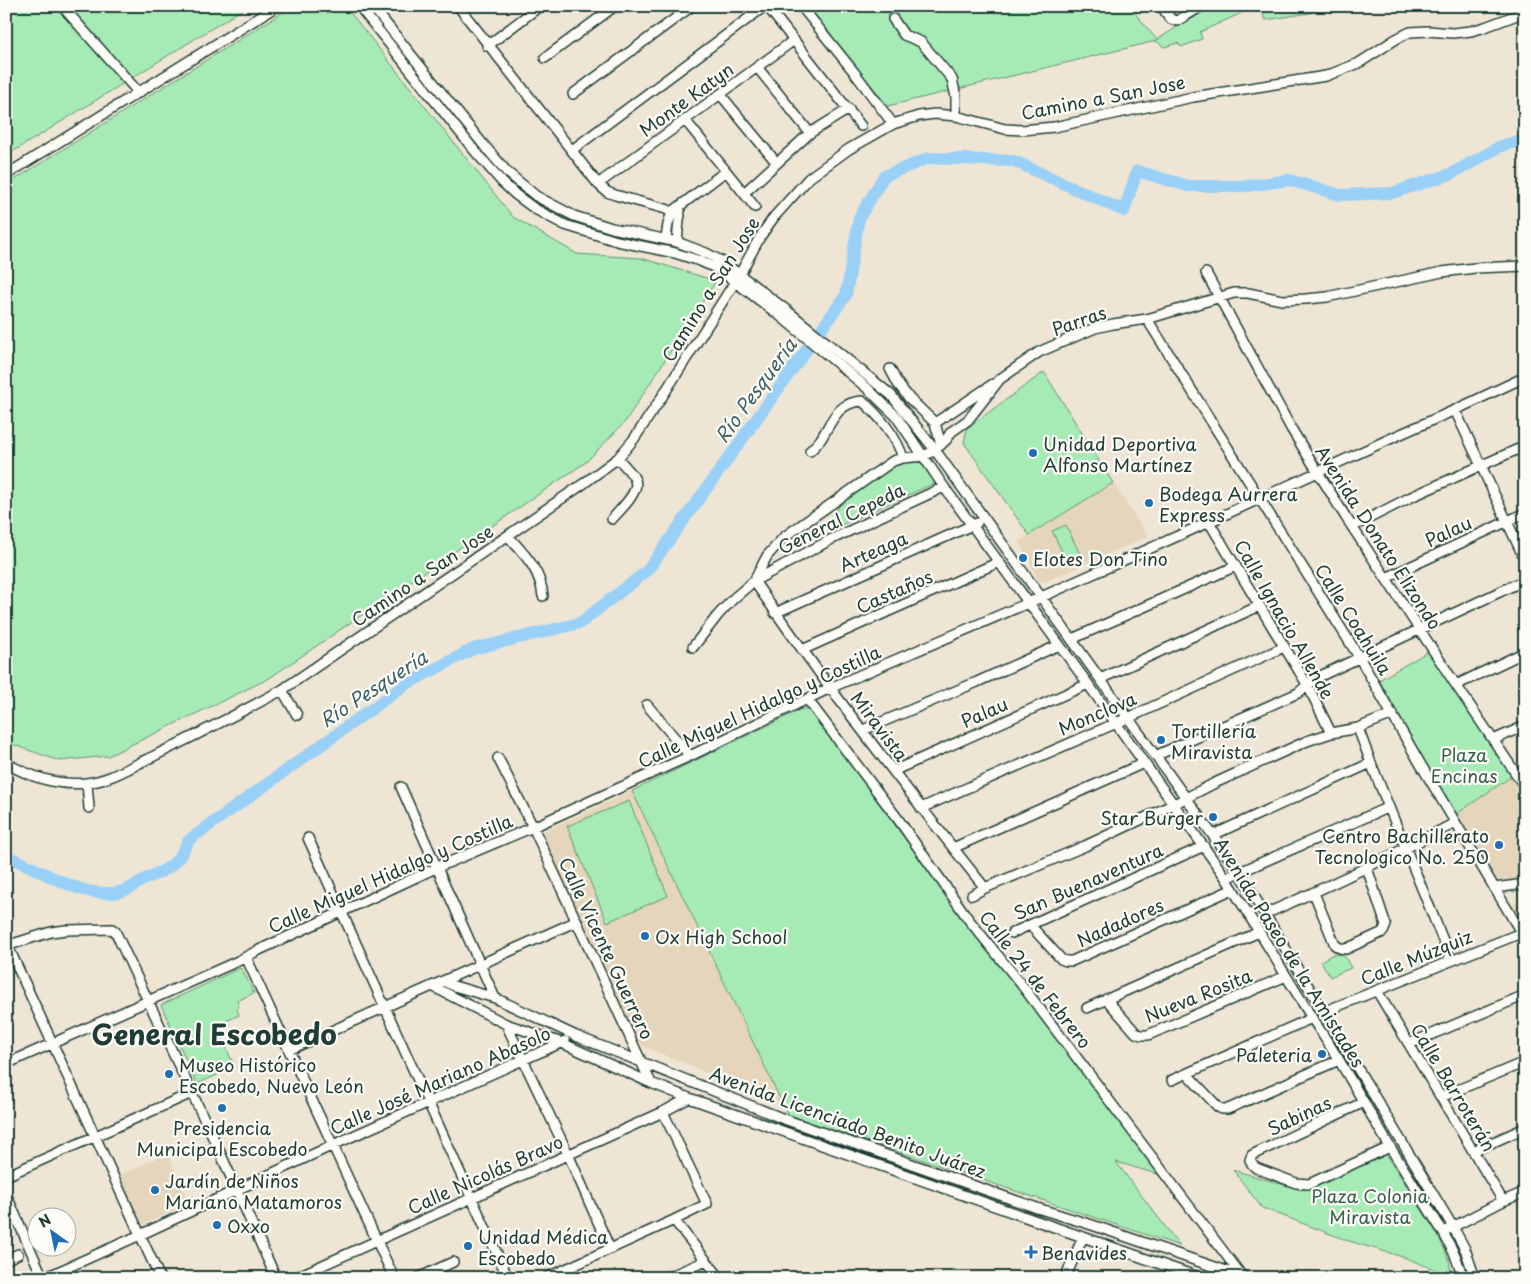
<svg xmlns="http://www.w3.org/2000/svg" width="1531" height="1284" viewBox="0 0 1531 1284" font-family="'Playpen Sans',sans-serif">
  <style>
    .built { fill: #e4d5bb }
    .green { fill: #a6eab5; stroke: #629474 }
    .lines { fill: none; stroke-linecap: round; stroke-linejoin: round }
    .river { stroke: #99d0f8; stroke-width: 12 }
    .minor-casing { stroke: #1f3d34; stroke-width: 12 }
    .minor { stroke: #fdfcf7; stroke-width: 9 }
    .poi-dot { fill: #1f6fb2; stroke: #fdfcf7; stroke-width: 2 }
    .labels { text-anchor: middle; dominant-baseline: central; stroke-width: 4.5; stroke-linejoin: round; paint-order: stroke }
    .street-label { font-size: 18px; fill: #1f3d34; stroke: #fdfcf7 }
    .poi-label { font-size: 18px; fill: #1f3d34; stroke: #fdfcf7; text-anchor: start }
    .park-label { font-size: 18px; fill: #3a604e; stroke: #fdfcf7 }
    .water-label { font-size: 19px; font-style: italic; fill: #3e6265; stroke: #fdfcf7 }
    .town-label { font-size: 28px; font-weight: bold; fill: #1f3d34; stroke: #fdfcf7 }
  </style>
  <rect width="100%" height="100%" fill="#eee5d4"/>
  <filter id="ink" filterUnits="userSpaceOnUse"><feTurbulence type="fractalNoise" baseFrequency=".02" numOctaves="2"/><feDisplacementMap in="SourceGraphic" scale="10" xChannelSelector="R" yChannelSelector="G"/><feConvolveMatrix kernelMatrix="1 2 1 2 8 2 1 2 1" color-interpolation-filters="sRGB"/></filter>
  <g filter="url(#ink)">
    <path class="built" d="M1113,483L1148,536L1045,582L1039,581L1019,541Z
      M1512,776L1525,795V879L1501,881L1492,876L1455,815Z
      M632,791L782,1104L645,1047L640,1043L542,835L544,831Z
      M1525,899V940L1505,908Z
      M167,1153L189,1203L142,1225L119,1176Z"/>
    <path class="green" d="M6,6H248L6,156Z
      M293,6H345L513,217L577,254L641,258L716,281L625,422L586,462L268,679L108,756L59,761L6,742V185Z
      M808,6H1129L1157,40L1209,6H1257L1200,32L1202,39L1181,47L1178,43L1164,47L1156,41L888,106Z
      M1260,6H1328L1310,13L1265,20Z
      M1044,372L1113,483L1029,535L964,443L967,428Z
      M915,454L935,483L830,530L827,524L844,499L873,478Z
      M1066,525L1080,554L1066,560L1052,531Z
      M1429,651L1512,776L1455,815L1379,680Z
      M802,709L810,710L963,917L1020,986L1164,1176L1116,1162L1180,1246L788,1115L632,791Z
      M629,801L668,896L607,922L567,826Z
      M1333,954L1344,955L1351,968L1330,977L1321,961Z
      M240,968L242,969L254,993L237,1001L239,1007L237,1009L239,1015L216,1026L235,1067L197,1084L161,1005Z
      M1386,1154L1436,1232L1449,1259L1451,1276L1403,1257L1349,1241L1262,1208L1233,1170L1302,1190Z"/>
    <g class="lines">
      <path class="river" d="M6,856C41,868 89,906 128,889C134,886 139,882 145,879C153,875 162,872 169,867C179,861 184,849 189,840L405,685L473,649L580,623L647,571L846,295L859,218L884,176L929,158L1014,161L1124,211L1137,171L1188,186H1247L1289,180L1340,195L1392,193L1451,174L1501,146L1525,139"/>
      <defs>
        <path id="minor" d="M62,6L139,93
          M359,6L474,150L502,182L516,195L535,209L565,225L617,241L675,253L700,261L718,269L779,315L867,388L896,416L944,487L1088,684L1226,878L1312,1018L1339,1060L1390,1147L1443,1232L1455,1255L1463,1278
          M372,6L482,143L507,172L536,196L574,216L612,228L677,242L706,253L723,262L785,309L891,395L935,450L1240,873L1453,1227L1465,1249L1475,1278
          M458,6L598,184L607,192L615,195L666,209L680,216
          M767,6L861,126
          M801,6L854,72L893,124
          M1161,6L1171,19L1177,21L1202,6
          M893,19L904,35L921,42L952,79L956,97V116
          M487,46L540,6
          M545,58L615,6
          M757,67L810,133
          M573,94L692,6
          M720,94L776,162
          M685,120L755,207
          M572,150L765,6
          M6,175L277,6
          M598,184L794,40
          M744,193L810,133L849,109
          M666,239L668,224L672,212L726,171
          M677,242L680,210
          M1206,273L1292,430L1345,516L1456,685L1525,787
          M1147,319L1359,657L1421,765L1525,939
          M890,369L898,384L909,398L935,423L941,445
          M1455,410L1525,560
          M935,423L993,384
          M810,451C814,447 818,443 821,439C832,421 838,402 862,401C878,414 897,437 903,458
          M944,487L832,539L754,581C826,686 905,788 985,888
          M612,519C620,510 640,492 635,480C632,472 623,465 618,458
          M1209,522L1308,686L1331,733
          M1352,527L1411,497L1525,446
          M508,536C525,555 540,569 543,596
          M1386,578L1525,513
          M775,613L977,523
          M1072,639L1236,566
          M693,647L718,615L734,598L754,581L767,556L784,537L893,461L903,458L924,456L935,450L946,440L951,432L968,420L1000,379L1039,352L1095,328L1113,324L1147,319L1234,293H1248L1282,300L1306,299L1327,297L1442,272L1475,268L1525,266
          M802,650L999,562
          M1100,679L1259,606
          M1456,685L1525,652
          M282,690L297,715
          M807,699L898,819L969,920L1021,984L1242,1276
          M647,705L690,756
          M1358,728L1371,763L1451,960
          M863,730L977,682L1059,645
          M1493,740L1525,726
          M1155,756L1298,693L1316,678L1525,580
          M498,758L533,827L651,1083
          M6,763C30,777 59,786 86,783C109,781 130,767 150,758C194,736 238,714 282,690L583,484L618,458L634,439L660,400L740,274L760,237L774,217L809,178L849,149L893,124L919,116L935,114L956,116L1005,129L1022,130L1054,127L1193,97L1326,76L1359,63L1396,39L1410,32L1428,31L1453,33L1471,31L1485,27L1525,12
          M893,771L1088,684
          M87,783L89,808
          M401,787L495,998
          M921,808L1128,718L1284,647
          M1213,835L1371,763
          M308,838L508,1278
          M953,848L1144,763
          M1226,878L1389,807
          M1494,888L1525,884
          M1314,893L1335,945L1340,948L1346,949L1383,932L1386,925L1367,868
          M972,895L985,888L1085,846L1174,804L1215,783L1307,741L1331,733L1358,728L1393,714
          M1265,914C1330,886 1393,855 1455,823
          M1030,925L1061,959L1066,961H1072L1233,889
          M1012,933L1204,846
          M6,942L160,1278
          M6,946L51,932L66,930L112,929L115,931L218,1148L276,1278
          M246,957L394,1278
          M443,981L454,986L495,998L576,1036L784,1119L1037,1208L1092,1225L1247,1278
          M432,986L506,1024L562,1043L651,1083L689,1098L1034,1220L1201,1278
          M1377,991L1503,1201
          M1106,999L1136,1033L1141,1035H1148L1286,976
          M1087,1008L1259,932
          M1323,1012L1521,933
          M506,1024L568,1154L610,1249
          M1409,1044L1525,995
          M289,1050L577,921
          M6,1064L238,961L257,951L438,867L533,827L690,756L830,688L1028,603L1209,522L1394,437L1455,410L1525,377
          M1187,1074L1218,1107L1222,1109H1228L1339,1060
          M1172,1080L1312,1018
          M1441,1097L1525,1062
          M1364,1102L1252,1155L1250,1160L1252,1164L1256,1168L1296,1183L1309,1184L1390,1147
          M1473,1151L1525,1128
          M6,1176L192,1093
          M6,1194L43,1278
          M674,1220L720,1278
          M1449,1229L1503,1201L1525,1192
          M6,1260L18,1254
          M1524,1265H1525
          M44,1278L140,1235L333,1145L565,1041
          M294,1278L663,1112L689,1098
          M418,1278L453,1262
          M546,1278L674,1220L707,1204L663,1112
          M666,1278L706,1261
          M1065,1278L1083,1237"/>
      </defs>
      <use href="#minor" class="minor-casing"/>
      <use href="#minor" class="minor"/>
    </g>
  </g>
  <g class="poi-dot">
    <circle cx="1033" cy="453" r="5"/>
    <circle cx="1149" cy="503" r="5"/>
    <circle cx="1023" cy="558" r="5"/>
    <circle cx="1161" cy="740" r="5"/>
    <circle cx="1213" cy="817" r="5"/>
    <circle cx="1499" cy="845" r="5"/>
    <circle cx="645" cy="936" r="5"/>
    <circle cx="1322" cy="1054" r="5"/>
    <circle cx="169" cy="1074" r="5"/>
    <circle cx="222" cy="1108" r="5"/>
    <circle cx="155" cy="1190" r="5"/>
    <circle cx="217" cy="1225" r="5"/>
    <circle cx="468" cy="1246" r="5"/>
    <path d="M1028.5 1244.5h5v5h5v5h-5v5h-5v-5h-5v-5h5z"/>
  </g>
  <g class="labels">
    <g class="street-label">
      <text transform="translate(1103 97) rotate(-11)">Camino a San Jose</text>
      <text transform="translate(686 99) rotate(-36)">Monte Katyn</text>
      <text transform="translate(710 289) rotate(-58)">Camino a San Jose</text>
      <text transform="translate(1079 320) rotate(-19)">Parras</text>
      <text transform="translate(841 518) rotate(-26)">General Cepeda</text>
      <text transform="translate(1448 531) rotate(-25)">Palau</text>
      <text transform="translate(1379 537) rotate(57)">Avenida Donato Elizondo</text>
      <text transform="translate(873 551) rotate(-24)">Arteaga</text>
      <text transform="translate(422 575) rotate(-34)">Camino a San Jose</text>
      <text transform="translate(894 591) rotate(-24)">Castaños</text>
      <text transform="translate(1285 619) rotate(60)">Calle Ignacio Allende</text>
      <text transform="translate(1354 619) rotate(58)">Calle Coahuila</text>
      <text transform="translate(759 706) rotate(-25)">Calle Miguel Hidalgo y Costilla</text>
      <text transform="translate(984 712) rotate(-24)">Palau</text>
      <text transform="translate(1097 713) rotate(-23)">Monclova</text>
      <text transform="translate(880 726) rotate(53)">Miravista</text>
      <text transform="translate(390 873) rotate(-24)">Calle Miguel Hidalgo y Costilla</text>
      <text transform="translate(1088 881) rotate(-24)">San Buenaventura</text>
      <text transform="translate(1120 922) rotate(-24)">Nadadores</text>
      <text transform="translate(607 948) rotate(65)">Calle Vicente Guerrero</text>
      <text transform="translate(1290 952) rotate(58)">Avenida Paseo de la Amistades</text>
      <text transform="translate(1416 957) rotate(-22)">Calle Múzquiz</text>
      <text transform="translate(1036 979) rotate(52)">Calle 24 de Febrero</text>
      <text transform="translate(1198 995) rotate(-22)">Nueva Rosita</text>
      <text transform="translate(440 1080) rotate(-24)">Calle José Mariano Abasolo</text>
      <text transform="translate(1454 1087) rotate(59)">Calle Barroterán</text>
      <text transform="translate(1299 1115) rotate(-25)">Sabinas</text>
      <text transform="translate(848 1122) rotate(20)">Avenida Licenciado Benito Juárez</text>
      <text transform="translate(485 1174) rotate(-24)">Calle Nicolás Bravo</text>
    </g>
    <g class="poi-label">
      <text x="1043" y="443">Unidad Deportiva<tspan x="1043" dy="21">Alfonso Martínez</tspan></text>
      <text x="1159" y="493">Bodega Aurrera<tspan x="1159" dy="21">Express</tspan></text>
      <text x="1033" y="558">Elotes Don Tino</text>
      <text x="1171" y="730">Tortillería<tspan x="1171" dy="21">Miravista</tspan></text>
      <text x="1203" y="817" text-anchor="end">Star Burger</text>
      <text x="1489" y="835" text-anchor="end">Centro Bachillerato<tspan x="1489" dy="21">Tecnologico No. 250</tspan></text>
      <text x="655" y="936">Ox High School</text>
      <text x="1312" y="1054" text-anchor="end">Paleteria</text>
      <text x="179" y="1064">Museo Histórico<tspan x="179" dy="21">Escobedo, Nuevo León</tspan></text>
      <text x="222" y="1127" text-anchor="middle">Presidencia<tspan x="222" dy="21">Municipal Escobedo</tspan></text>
      <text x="165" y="1180">Jardín de Niños<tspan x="165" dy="21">Mariano Matamoros</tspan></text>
      <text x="227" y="1225">Oxxo</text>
      <text x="478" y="1236">Unidad Médica<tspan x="478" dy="21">Escobedo</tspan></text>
      <text x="1041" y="1252">Benavides</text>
    </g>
    <g class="park-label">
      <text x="1464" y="754">Plaza<tspan x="1464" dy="21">Encinas</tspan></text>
      <text x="1370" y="1195">Plaza Colonia<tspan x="1370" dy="21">Miravista</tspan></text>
    </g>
    <g class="water-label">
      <text transform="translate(755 390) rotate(-54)">Río Pesquería</text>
      <text transform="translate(373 688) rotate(-33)">Río Pesquería</text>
    </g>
    <g class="town-label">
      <text x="214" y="1033">General Escobedo</text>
    </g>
  </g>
  <rect width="1531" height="1284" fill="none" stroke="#fdfcf7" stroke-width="25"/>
  <rect x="12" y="12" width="1506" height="1259" fill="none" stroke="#1f3d34" stroke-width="2" filter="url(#ink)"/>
  <g transform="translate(52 1232) rotate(327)"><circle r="24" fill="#fdfcf7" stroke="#a4b0a9"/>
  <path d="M0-4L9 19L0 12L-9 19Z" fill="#1f6fb2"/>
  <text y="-8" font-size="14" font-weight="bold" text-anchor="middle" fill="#1f3d34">N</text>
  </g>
</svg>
